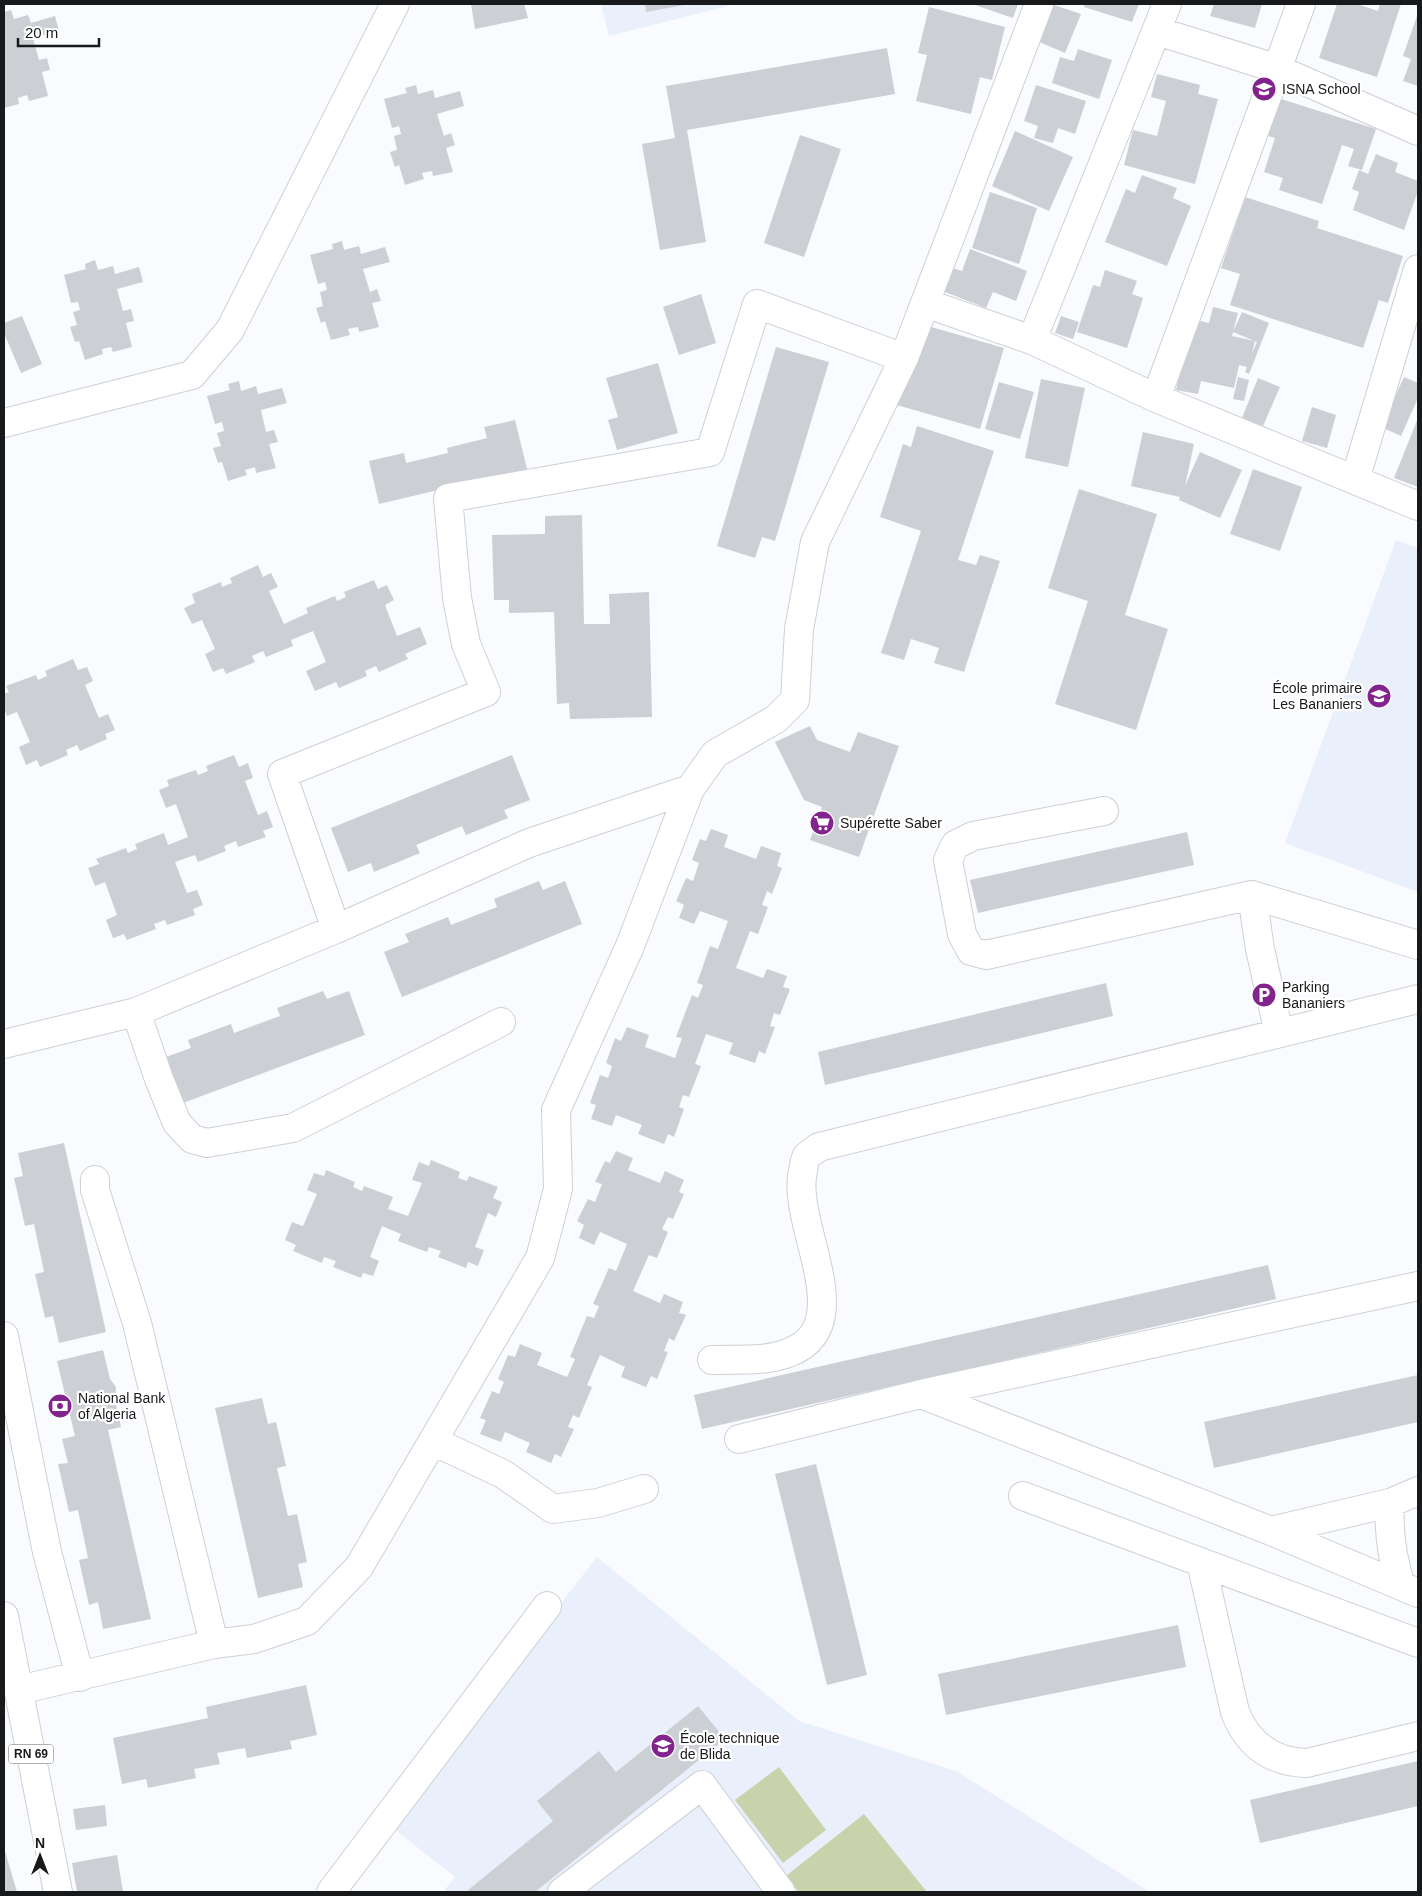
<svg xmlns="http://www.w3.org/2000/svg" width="1422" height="1896" viewBox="0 0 1422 1896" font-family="Helvetica,sans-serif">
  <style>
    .built { fill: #e9f0fc }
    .pitch { fill: #c8d2ab }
    .building { fill: #cccfd4 }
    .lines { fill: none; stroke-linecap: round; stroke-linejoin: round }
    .minor-casing { stroke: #cdd0d5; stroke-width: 30 }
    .major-casing { stroke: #cdd0d5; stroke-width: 30 }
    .minor { stroke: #fff; stroke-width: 28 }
    .major { stroke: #fff; stroke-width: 28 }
    .labels { text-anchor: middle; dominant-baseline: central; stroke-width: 4.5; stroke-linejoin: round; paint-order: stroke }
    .shield { fill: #fff; stroke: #5d5e5f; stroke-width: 1 }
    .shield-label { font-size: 12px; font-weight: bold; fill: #18191b }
    .poi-label { font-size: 14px; fill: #18191b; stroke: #fff; text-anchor: start }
  </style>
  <rect width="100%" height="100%" fill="#f9fbfe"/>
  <path class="built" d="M601,4H736L609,36Z
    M1396,540L1418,548V892L1285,843Z
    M597,1557L799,1721L956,1771L1150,1892H443L455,1877L388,1824Z"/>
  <path class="pitch" d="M779,1767L826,1830L783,1863L735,1800Z
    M864,1814L927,1892H799L786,1876Z"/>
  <path class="building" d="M471,4H524L528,18L475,29Z
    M645,4H684V5L646,12Z
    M972,4H1018L1013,18Z
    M1051,4L1081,14L1065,53L1037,41Z
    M1085,4H1139L1132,22L1084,7Z
    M1214,4H1262L1255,28L1210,16Z
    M1337,4H1357L1378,11L1380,4H1401L1377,77L1319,58Z
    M929,7L1005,27L992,80L980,77L971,114L916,101L927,55L918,53Z
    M11,10L14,19L28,15L31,23L55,16L59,31L33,38L39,60L47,58L50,70L42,72L48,96L29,101L27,95L18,98L19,104L4,108V12Z
    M1418,13V86L1403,81L1411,59L1403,56Z
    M887,48L895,94L687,130L706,242L660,250L642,144L675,138L666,86Z
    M1078,49L1112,60L1099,99L1052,83L1060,57L1074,61Z
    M1157,74L1200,85L1198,94L1218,99L1195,184L1124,165L1133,130L1157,136L1166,101L1151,97Z
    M416,85L418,94L433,90L435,98L460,91L464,106L437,114L444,136L451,133L455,145L446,148L453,172L433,176L432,171L422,173L424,179L405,185L399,165L395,167L390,152L397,150L394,136L401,134L399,126L392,128L384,99L407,93L405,88Z
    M1036,85L1086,101L1075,134L1058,128L1053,143L1034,138L1038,126L1024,121Z
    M1281,99L1376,129L1362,170L1348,166L1354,149L1342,145L1322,204L1279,190L1283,178L1264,172L1275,138L1268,136Z
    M1015,131L1073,157L1049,211L992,186Z
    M800,135L841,149L804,257L764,243Z
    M1376,154L1398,163L1395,172L1418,181V191L1404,230L1353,210L1359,192L1352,189L1359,170L1368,174Z
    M1142,175L1177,188L1173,198L1191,206L1167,266L1105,242L1126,189L1135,193Z
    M990,192L1037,208L1019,264L972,248Z
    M1245,197L1319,221L1317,228L1403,256L1388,303L1379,300L1363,348L1230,305L1240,274L1221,268Z
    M342,241L344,250L359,246L361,254L385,247L390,262L363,269L370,292L377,289L381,301L372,303L379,327L359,332L358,327L348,329L350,335L331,340L325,321L321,323L316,308L323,306L320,292L327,290L325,282L318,284L310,255L333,249L332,244Z
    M970,249L1027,271L1016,301L993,292L986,308L940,290L949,267L962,271Z
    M95,260L98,270L113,266L115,274L139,267L143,282L117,289L123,311L131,309L134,321L126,323L132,347L113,352L111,347L102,349L103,354L85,360L79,341L75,342L70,327L77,325L73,312L80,310L78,302L71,303L64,275L86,269L85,264Z
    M1105,270L1137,281L1132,294L1143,298L1127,348L1077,332L1093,285L1100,287Z
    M701,294L716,343L679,355L663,307Z
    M1213,307L1238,313L1232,336L1255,341L1252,353L1257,342L1233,332L1242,312L1269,323L1249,374L1245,372L1247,367L1239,365L1234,388L1201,381L1198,394L1176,390L1192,319L1209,323Z
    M22,316L42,364L21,373L4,333V323Z
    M1061,316L1079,322L1073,339L1055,333Z
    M914,322L1004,348L980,429L890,403Z
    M776,347L829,362L775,541L762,537L755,558L717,546Z
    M658,363L678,433L617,450L608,420L618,417L606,378Z
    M1238,377L1249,380L1244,401L1233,399Z
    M1404,377L1418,383V398L1401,436L1381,427Z
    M1258,378L1280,387L1263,426L1242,418Z
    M1041,379L1085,388L1068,467L1025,458Z
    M239,381L241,391L256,386L258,394L282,388L287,403L261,410L266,432L274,430L278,442L269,444L276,468L256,473L255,467L245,470L247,475L228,481L222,462L218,463L213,448L221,446L217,433L224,431L222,422L215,424L207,396L230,390L228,384Z
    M999,382L1034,392L1020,439L985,429Z
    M1312,407L1336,415L1327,448L1302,441Z
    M1418,418V487L1394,478Z
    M515,420L527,469L379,504L369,461L404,453L406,463L448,453L447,448L487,438L484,427Z
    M917,426L994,451L958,560L976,565L980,555L1000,561L964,672L934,663L939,648L911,639L904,660L881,653L921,531L880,517L903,444L911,447Z
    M1143,432L1194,444L1185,486L1200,452L1242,470L1220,518L1179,500L1180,497L1131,486Z
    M1253,469L1302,487L1280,551L1230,534Z
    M1079,489L1157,514L1125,615L1168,629L1136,730L1055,704L1088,601L1048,588Z
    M582,515L584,624H610L609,594L649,592L652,717L570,719L569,703L557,704L554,612L509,613V600H494L492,535L545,534V516Z
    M258,565L263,577L271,573L278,587L269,591L284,624L308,613L306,608L335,596L337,601L346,597L344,592L374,580L378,589L387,585L394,600L385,605L397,636L420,627L427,644L405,654L408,659L379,672L376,666L365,671L367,676L339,688L336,682L315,691L306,671L326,662L313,631L291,640L293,646L266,657L263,651L252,656L255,662L226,674L223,668L213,672L205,654L215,649L202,620L192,624L184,608L195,603L192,594L221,582L222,587L232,583L230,578Z
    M73,659L78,670L87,667L93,681L85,685L99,718L108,714L115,730L105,734L107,739L80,751L77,745L66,750L68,755L40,767L37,760L26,765L19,747L30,742L17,712L7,716L4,708V694L9,692L6,686L36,675L38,680L47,676L45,671Z
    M810,726L817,740L850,752L858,732L899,746L859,857L810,840L822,807L804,800L775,742Z
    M234,755L239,767L248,763L253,778L245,781L258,815L267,811L273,827L263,831L266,837L238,847L236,841L224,846L226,851L198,862L195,855L175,862L187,893L197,890L203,905L193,909L195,915L167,925L165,920L154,924L156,929L127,940L124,934L113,938L106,920L117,915L105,882L95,886L88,868L99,864L96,859L126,848L128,853L137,849L135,844L164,833L168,845L188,837L176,804L166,808L159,790L169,786L167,780L196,770L198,775L208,771L206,766Z
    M512,755L530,800L504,810L508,818L466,835L462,826L416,845L420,853L374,872L371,863L348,872L331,828Z
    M711,829L728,835L724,847L756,859L761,846L781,853L777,866L782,868L772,894L767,891L762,905L768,907L758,934L750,931L736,968L763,978L767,969L787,976L783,987L790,989L780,1015L774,1013L770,1026L775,1027L765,1054L759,1051L755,1063L729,1054L733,1043L706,1034L695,1064L701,1066L689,1097L683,1095L679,1107L684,1109L674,1137L668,1134L664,1144L638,1134L642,1125L616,1115L612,1126L591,1119L596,1105L590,1103L600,1075L608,1078L612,1066L606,1063L615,1038L621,1041L627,1027L649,1035L645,1047L675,1058L682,1038L676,1037L692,995L698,998L703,985L697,983L710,946L718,949L728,921L700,911L694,924L679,918L684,905L676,901L686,878L693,881L699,863L692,860L700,839L706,841Z
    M1187,832L1194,865L978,913L970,880Z
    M539,881L543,890L565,881L582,924L402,997L384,952L409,942L405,934L448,917L451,925L497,907L494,899Z
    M1106,983L1113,1016L825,1085L818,1052Z
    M323,991L327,999L349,991L365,1035L183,1103L166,1057L191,1048L188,1040L231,1024L234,1033L280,1016L277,1008Z
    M64,1143L106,1332L59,1343L53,1316L45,1318L35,1274L44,1272L34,1224L25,1226L14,1178L23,1176L18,1153Z
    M616,1151L633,1158L628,1170L660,1183L665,1171L684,1180L679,1192L684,1194L673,1219L668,1217L662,1229L668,1232L657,1258L649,1255L633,1291L660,1303L664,1294L683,1302L679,1313L686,1315L674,1341L669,1338L664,1351L668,1352L657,1379L651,1376L646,1387L621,1377L625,1367L600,1355L587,1385L592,1387L579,1418L573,1415L568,1427L574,1429L561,1457L555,1454L551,1463L526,1452L530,1443L505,1432L501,1442L480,1434L486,1420L480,1418L492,1391L499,1394L504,1382L498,1379L508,1355L515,1357L520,1344L542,1353L537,1365L567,1377L575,1359L570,1357L587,1316L594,1318L599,1306L593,1304L609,1268L616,1271L627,1244L600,1232L594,1245L579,1238L584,1225L577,1221L588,1199L595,1202L602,1184L595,1182L605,1161L610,1163Z
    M431,1160L460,1172L458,1178L467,1181L469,1176L498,1187L493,1198L502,1202L496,1217L488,1213L475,1247L484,1250L478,1266L468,1262L466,1268L438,1257L441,1251L429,1247L427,1252L398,1241L401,1234L382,1226L370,1257L379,1261L373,1276L363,1273L361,1278L333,1267L336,1261L324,1257L322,1263L293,1251L296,1245L285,1240L292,1222L303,1226L317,1194L307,1190L314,1173L324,1176L326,1170L355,1182L353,1187L362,1191L364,1186L393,1197L388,1209L408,1216L422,1183L412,1180L419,1162L429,1166Z
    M1268,1265L1276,1299L702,1429L694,1395Z
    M103,1350L110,1379L116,1387L115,1400L121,1427L108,1430L151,1619L103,1629L98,1602L89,1605L79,1560L88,1558L78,1510L69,1512L58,1464L68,1463L62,1439L75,1436L57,1361Z
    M1418,1375V1422L1214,1468L1204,1422Z
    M262,1398L268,1424L276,1422L286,1466L277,1468L288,1516L297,1514L307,1562L298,1564L303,1587L258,1598L215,1408Z
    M816,1464L867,1675L827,1685L775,1474Z
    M1178,1625L1186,1667L946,1715L938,1674Z
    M306,1685L317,1735L290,1741L292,1749L247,1758L245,1748L217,1753L220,1764L194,1769L196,1778L148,1788L146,1779L122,1784L113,1738L208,1718L206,1707Z
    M698,1706L725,1739L535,1892H470L468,1890L553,1821L537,1801L599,1751L616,1772Z
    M1418,1761V1806L1260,1843L1250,1800Z
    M105,1805L107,1826L76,1830L73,1809Z
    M4,1848L17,1892H4Z
    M117,1855L123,1892H77L72,1863Z"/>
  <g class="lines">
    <defs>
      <path id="minor" d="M1157,31L1275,68L1418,131
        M925,303L1032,340L1156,398L1418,506
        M1032,340L1167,4
        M1156,398L1301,4
        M4,423L192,375L230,330L395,4
        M1355,480L1418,269
        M1104,811L973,836L955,845L948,860L962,934L971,951L986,955L1252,895L1260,949L1279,1033
        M1252,895L1418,945
        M336,929L282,774L486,692L466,644L457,598L448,498L710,452L757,304L904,358
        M136,1012L159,1079L177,1123L192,1139L207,1143L293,1128L501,1022
        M4,1044L136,1012L336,929L529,843L690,789
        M95,1180V1190L137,1323L214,1644
        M4,1336L47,1552L80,1677
        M712,1360C737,1359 765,1362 788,1353C862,1326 790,1223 803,1171C804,1167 804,1160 807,1156C810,1153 815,1150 819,1147L1418,999
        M921,1394L1271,1531L1418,1593
        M739,1439L921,1394L1418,1286
        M433,1441L503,1474L553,1509L598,1503L644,1489
        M1023,1496L1418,1643
        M1390,1503C1388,1532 1392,1558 1401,1586
        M1271,1531L1390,1503L1418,1491
        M1201,1562L1235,1712C1248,1745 1272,1762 1307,1763L1418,1736
        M19,1690L214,1644L254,1639L307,1621L359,1567L540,1258L558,1189L556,1110L630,946L690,789L715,754L776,719L795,700L799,629L815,542L904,358L1039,4
        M331,1892L547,1606
        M562,1892L702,1785L781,1892"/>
      <path id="major" d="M4,1616L58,1892"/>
    </defs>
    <use href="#minor" class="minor-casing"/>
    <use href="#major" class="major-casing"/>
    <use href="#minor" class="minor"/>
    <use href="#major" class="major"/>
  </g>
  <defs>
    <symbol id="school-disc" viewBox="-11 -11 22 22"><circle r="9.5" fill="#82238e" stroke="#fff"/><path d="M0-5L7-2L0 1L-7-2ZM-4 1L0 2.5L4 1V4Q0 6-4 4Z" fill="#fff"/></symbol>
    <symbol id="supermarket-disc" viewBox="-11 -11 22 22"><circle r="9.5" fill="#82238e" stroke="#fff"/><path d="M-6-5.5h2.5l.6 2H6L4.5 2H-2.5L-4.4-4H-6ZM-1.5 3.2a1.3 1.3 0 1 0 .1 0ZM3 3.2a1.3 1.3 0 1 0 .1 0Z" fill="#fff"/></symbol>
    <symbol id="parking-disc" viewBox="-11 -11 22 22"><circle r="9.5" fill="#82238e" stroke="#fff"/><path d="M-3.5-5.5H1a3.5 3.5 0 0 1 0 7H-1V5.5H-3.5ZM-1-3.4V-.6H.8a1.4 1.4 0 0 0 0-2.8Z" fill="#fff"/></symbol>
    <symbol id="bank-disc" viewBox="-11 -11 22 22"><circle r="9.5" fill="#82238e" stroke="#fff"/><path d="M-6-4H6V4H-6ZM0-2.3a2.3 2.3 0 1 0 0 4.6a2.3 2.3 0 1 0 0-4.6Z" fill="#fff"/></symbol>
    <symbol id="university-disc" viewBox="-11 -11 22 22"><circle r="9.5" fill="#82238e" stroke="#fff"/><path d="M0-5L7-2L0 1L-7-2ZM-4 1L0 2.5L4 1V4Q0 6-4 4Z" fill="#fff"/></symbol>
  </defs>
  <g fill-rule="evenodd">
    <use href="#school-disc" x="1250" y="75" width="28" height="28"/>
    <use href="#school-disc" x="1365" y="682" width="28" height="28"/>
    <use href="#supermarket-disc" x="808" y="809" width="28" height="28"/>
    <use href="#parking-disc" x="1250" y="981" width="28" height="28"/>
    <use href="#bank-disc" x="46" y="1392" width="28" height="28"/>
    <use href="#university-disc" x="649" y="1732" width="28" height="28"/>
  </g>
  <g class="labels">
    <rect class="shield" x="8.5" y="1744.5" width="45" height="19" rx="4"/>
    <g class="shield-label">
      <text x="31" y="1754">RN 69</text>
    </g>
    <g class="poi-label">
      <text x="1282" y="89">ISNA School</text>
      <text x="1362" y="688" text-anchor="end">École primaire<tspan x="1362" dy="16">Les Bananiers</tspan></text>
      <text x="840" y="823">Supérette Saber</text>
      <text x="1282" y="987">Parking<tspan x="1282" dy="16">Bananiers</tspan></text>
      <text x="78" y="1398">National Bank<tspan x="78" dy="16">of Algeria</tspan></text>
      <text x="680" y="1738">École technique<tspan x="680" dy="16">de Blida</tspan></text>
    </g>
  </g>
  <rect width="1422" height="1896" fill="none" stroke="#18191b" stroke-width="10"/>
  <g transform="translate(40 1856)" stroke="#ffffff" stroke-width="4" paint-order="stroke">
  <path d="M0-4L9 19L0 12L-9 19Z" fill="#18191b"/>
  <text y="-8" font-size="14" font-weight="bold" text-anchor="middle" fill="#18191b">N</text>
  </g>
  <path d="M18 38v8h81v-8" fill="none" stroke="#18191b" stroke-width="2.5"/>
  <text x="25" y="38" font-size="15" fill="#18191b" stroke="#ffffff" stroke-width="4" paint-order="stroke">20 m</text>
</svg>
